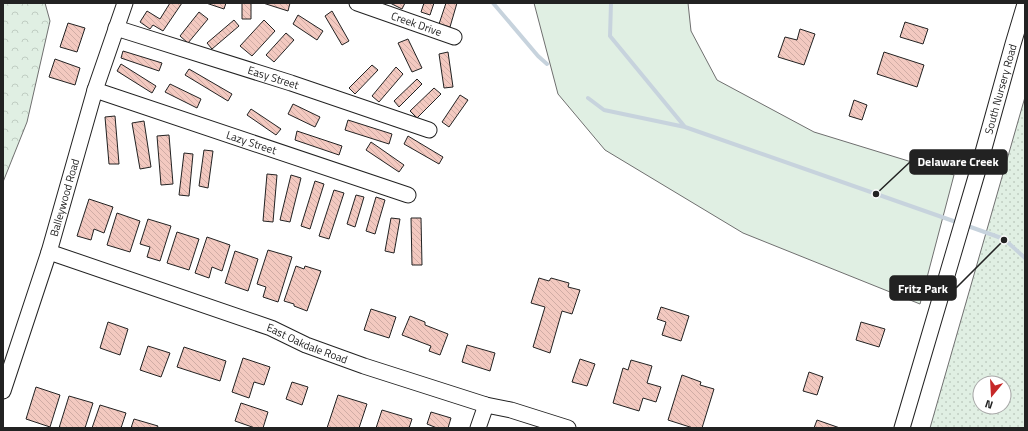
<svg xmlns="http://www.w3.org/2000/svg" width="1028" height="431" viewBox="0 0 1028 431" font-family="'Titillium Web',sans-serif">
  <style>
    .grass { fill: #e0efe3; stroke: #6f6f6f }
    .forest { fill: url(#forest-crowns); stroke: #6f6f6f }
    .park { fill: url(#park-dots); stroke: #6f6f6f; fill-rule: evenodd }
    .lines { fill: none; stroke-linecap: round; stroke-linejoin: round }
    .stream { stroke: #c7d3dd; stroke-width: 4 }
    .building { fill: url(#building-back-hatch); stroke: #222 }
    .minor-casing { stroke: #222; stroke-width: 17 }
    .minor { stroke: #fff; stroke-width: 15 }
    .labels { text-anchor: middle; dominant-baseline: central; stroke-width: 3; stroke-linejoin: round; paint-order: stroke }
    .street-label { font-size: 11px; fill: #222; stroke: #fff }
    .leader { fill: none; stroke: #222; stroke-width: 1.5 }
    .callout-dot { fill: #222; stroke: #fff; stroke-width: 1.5 }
    .callout { fill: #222; stroke: #222; stroke-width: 1.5 }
    .callout-label { font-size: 12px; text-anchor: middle; font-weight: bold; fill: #fff }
  </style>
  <defs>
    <pattern id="forest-crowns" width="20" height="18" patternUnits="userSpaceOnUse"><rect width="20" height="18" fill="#e0efe3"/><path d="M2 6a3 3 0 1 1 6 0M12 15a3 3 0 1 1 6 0" fill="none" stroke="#c0cdc2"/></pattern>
    <pattern id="park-dots" width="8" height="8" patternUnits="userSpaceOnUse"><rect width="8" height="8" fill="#e0efe3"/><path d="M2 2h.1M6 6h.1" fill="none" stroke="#c0cdc2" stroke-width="1.8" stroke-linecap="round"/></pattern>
    <pattern id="building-back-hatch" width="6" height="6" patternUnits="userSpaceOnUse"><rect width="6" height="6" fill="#f3c9c0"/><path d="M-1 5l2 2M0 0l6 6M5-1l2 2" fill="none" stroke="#d0aca5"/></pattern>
  </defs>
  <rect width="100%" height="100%" fill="#fff"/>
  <path class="grass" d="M534,3H688L691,31L717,80L814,132L954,175L920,304L743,233L605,150L558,94Z"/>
  <path class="forest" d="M3,3H45L50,21L27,122L3,182Z"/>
  <path class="park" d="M1025,97V428H930ZM980,383H1004V407H980Z"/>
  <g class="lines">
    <path class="stream" d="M493,3L538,56L547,64
      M611,3L610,36L685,127
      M588,98L604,110L685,127L959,223
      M965,225L1004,239L1025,258"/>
  </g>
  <path class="building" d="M170,3H182L163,31L153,25L150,29L140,22L147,11L160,19Z
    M206,3H226L224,9Z
    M242,3H251V19H242Z
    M263,3H290L288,11Z
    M390,3H405L402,9Z
    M424,3H434L430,15L421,12Z
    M446,3H457L450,27L439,24Z
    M332,11L349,41L342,45L325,16Z
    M199,12L208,19L188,43L180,36Z
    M298,15L323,31L317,40L293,24Z
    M234,20L239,26L212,49L207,43Z
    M264,20L275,31L252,56L240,46Z
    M905,22L928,29L923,44L900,37Z
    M68,23L85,28L77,52L60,47Z
    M800,29L815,34L804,65L778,57L785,37L797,40Z
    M286,33L294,40L274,62L266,55Z
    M408,39L422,68L412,72L398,43Z
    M123,51L162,63L159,71L121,58Z
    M448,52L453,87L444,88L439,54Z
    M884,52L924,65L917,87L877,74Z
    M55,59L80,68L75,85L49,77Z
    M121,64L156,86L152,93L117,71Z
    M372,65L378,70L355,94L349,88Z
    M396,67L403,74L379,102L372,96Z
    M189,69L232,94L228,101L185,75Z
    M417,79L422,84L399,107L394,101Z
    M170,84L201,99L197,108L165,92Z
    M434,88L441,94L417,118L410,111Z
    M460,95L468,100L449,127L442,122Z
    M854,100L867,105L862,120L849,116Z
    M293,104L320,117L315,127L288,114Z
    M251,109L281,129L276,135L247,115Z
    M115,116L119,164H109L105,117Z
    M348,120L392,134L389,144L345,130Z
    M144,121L151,167L140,169L132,123Z
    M297,131L342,146L339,155L295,140Z
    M169,135L173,184L161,185L157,136Z
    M408,136L443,157L439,164L404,144Z
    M371,142L404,165L399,172L366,150Z
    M204,150L213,151L208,188L199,186Z
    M184,153L193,154L189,196L179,195Z
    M267,174L277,175L273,222L263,221Z
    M291,175L301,178L290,222L280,220Z
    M315,181L324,184L310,229L301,226Z
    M334,190L344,193L329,239L319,236Z
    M356,195L364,197L355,227L347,224Z
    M376,197L385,200L375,234L366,231Z
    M89,199L113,207L104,233L94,229L91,240L77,236Z
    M117,213L140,221L130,252L107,245Z
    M391,218L400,219L394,253L385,251Z
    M411,218H421L422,265H412Z
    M148,219L171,226L160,261L147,257L150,247L140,244Z
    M177,232L199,239L189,270L167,263Z
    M207,237L230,245L222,271L212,267L209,278L195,273Z
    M268,250L292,257L278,302L263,297L266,287L257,284Z
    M235,251L258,259L248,291L225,283Z
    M296,266L304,269L305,266L321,271L307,311L294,306V304L284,301Z
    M539,278L549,281L551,278L569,283L568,287L580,290L572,314L562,311L550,353L533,347L545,307L531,303Z
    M661,307L689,316L681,341L662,335L666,322L657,319Z
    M371,309L396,317L389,338L364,330Z
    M410,316L425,322V325L448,334L440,355L429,351L431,346L402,335Z
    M108,322L128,329L120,355L100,348Z
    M861,322L885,329L879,347L856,340Z
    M467,345L495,353L490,371L462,362Z
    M148,346L170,353L161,377L140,370Z
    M184,347L226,361L220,381L177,367Z
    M243,358L270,367L264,385L254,382L249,398L232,392Z
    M580,359L595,364L587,386L572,382Z
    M631,360L652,366L647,383L661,387L656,402L643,398L639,411L613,403L623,368L628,370Z
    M809,372L823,377L817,395L803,391Z
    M682,375L701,382L700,385L714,389L702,428H693L668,420Z
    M292,382L308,387L302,405L286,399Z
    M36,387L60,395L50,427L26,419Z
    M338,395L367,404L359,428H327Z
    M69,396L93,403L85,428H59Z
    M241,403L268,412L263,428H255L235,421Z
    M100,405L126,413L121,428H92Z
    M382,410L412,419L409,428H376Z
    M431,412L451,418L448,428H437L427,424Z
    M134,419L158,426L157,428H131Z
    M817,420L840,428H814Z"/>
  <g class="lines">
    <defs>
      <g id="minor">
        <path id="s1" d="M357,3L454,37"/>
        <path id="s2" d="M116,28L291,83L429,130"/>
        <path id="s3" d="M95,90L408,195"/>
        <path id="s4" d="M49,252L271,328L306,345L364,366L486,405L511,410L568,428"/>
        <path id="s5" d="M3,391L49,252L95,90L125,3"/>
        <path d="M478,428L486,405"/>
        <path id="s6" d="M902,428L978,170L1013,44L1025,4"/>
      </g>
    </defs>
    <use href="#minor" class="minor-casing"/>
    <use href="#minor" class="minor"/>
  </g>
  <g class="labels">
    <g class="street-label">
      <text stroke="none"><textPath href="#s1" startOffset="63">Creek Drive</textPath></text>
      <text stroke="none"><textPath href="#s2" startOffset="165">Easy Street</textPath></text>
      <text stroke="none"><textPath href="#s6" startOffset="353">South Nursery Road</textPath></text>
      <text stroke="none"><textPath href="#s3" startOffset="165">Lazy Street</textPath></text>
      <text stroke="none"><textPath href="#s5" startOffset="203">Balleywood Road</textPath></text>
      <text stroke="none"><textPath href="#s4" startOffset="274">East Oakdale Road</textPath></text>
    </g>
  </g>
  <path class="leader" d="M876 194L910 162M1004 240L956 288"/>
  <g class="callout-dot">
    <circle cx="876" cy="194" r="4"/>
    <circle cx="1004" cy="240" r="4"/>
  </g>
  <g class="callout">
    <rect x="910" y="150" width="97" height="24" rx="4"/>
    <rect x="890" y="276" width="66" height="24" rx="4"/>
  </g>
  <g class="callout-label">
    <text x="958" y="166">Delaware Creek</text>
    <text x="923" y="293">Fritz Park</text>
  </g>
  <rect width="1028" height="431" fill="none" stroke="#222222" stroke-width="8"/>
  <g transform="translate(992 395) rotate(198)"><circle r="19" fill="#ffffff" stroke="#a7a7a7"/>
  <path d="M0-3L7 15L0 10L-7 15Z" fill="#c62828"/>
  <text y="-6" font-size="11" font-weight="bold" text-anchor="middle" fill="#222222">N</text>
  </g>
</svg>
